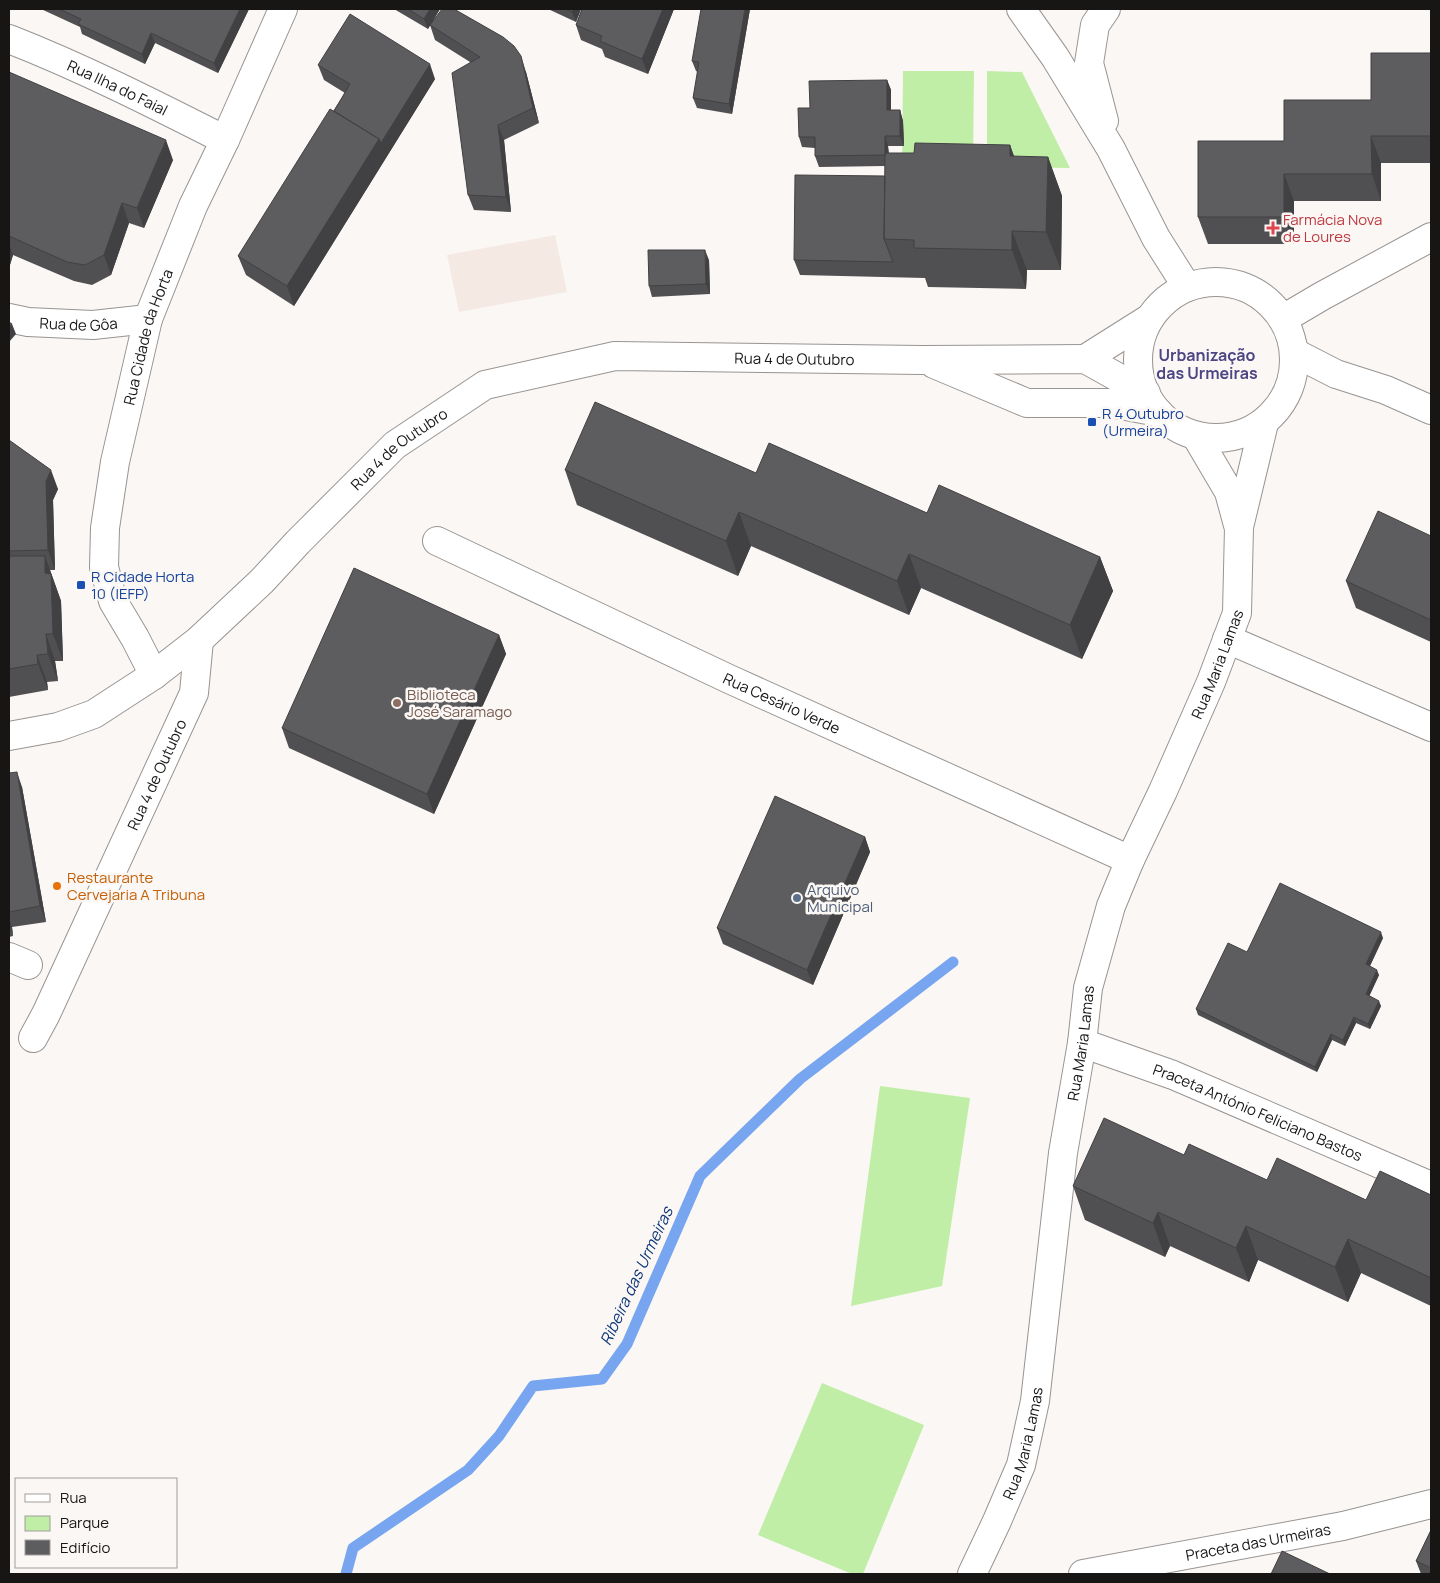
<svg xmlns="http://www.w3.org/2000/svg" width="1440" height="1583" viewBox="0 0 1440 1583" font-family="Manrope,sans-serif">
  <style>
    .built { fill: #f4eae3 }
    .green { fill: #c1eea7 }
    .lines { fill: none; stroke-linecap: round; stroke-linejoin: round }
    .stream { stroke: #77a5ef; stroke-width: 11 }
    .minor-casing { stroke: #979492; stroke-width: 30 }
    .minor { stroke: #fff; stroke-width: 28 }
    .wall { fill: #504f52 }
    .shaded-wall { fill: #414042 }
    .building { fill: #5d5c5f; stroke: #414042 }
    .health-dot { fill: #e0444e; stroke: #fbf7f5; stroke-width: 2 }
    .transit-dot { fill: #1a4fb4; stroke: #fbf7f5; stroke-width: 2 }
    .education-dot { fill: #8d6e63; stroke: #fbf7f5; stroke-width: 2 }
    .food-dot { fill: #e8710a; stroke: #fbf7f5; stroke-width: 2 }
    .service-dot { fill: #5c6f8a; stroke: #fbf7f5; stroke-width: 2 }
    .labels { text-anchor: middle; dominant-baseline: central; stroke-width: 5; stroke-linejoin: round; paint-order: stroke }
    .street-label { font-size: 15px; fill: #171615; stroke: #fbf7f5 }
    .health-label { font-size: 15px; fill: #be3a42; stroke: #fbf7f5; text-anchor: start }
    .transit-label { font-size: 15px; fill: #164399; stroke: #fbf7f5; text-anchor: start }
    .education-label { font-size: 15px; fill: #785e54; stroke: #fbf7f5; text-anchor: start }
    .food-label { font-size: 15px; fill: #c56008; stroke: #fbf7f5; text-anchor: start }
    .service-label { font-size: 15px; fill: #4e5e75; stroke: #fbf7f5; text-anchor: start }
    .neighbourhood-label { font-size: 16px; font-weight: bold; fill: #4c4684; stroke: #fbf7f5 }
    .water-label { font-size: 16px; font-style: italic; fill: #0e3878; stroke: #fbf7f5 }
  </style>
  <rect width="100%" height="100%" fill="#fbf7f5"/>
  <path class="built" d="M555,235L567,292L459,312L447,255Z"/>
  <path class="green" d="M903,71H974L973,167L902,166Z
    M987,71L1022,72L1070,168L987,167Z
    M880,1086L970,1098L942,1286L851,1306Z
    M822,1383L924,1425L863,1574H852L758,1535Z"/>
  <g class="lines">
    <path class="stream" d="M346,1574L353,1548L468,1470L499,1436L533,1386L602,1379L627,1344L700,1176L800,1079L953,962"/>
    <defs>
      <g id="minor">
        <path d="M1021,9L1055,57L1111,149L1156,238L1187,287"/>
        <path id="s1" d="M9,39C83,68 154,104 225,140"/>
        <path d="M1104,121L1089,63L1095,25L1106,9"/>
        <circle cx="1216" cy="360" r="78"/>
        <path id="s2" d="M9,318L28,322L93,325L148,319"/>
        <path d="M1283,319L1322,296L1431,237"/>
        <path d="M1295,353L1336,374L1386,390L1431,410"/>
        <path d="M1085,359L1150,318"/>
        <path d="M934,364L1027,403H1110L1158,412"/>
        <path d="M1196,436L1229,492L1238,525"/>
        <path id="s3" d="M437,541L729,679L1130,860"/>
        <path d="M1227,639L1431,727"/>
        <path id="s4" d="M154,675L135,638L113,601L104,567L105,528L115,462L148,319L193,206L225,140L283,9"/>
        <path id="s5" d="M9,736L58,727L94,714L154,675L199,640L262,581L298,542L395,445L485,385L615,356L923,360L1085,359L1146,393"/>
        <path d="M9,957L28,965"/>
        <path id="s6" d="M33,1038L46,1014L194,693L199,640"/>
        <path id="s7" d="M1082,1043L1173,1075L1431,1186"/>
        <path id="s8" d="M972,1574L997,1521L1021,1465L1035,1401L1063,1153L1082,1043L1088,988L1111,906L1130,860L1163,791L1211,682L1237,613L1239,527L1264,423"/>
        <path id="s9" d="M1083,1574L1343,1526L1431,1504"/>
      </g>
    </defs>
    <use href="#minor" class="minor-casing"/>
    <use href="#minor" class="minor"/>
  </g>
  <path class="wall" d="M41,9H249L218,73L155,43L145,64L82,34L80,27Z
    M394,9H440L434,19L526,72L539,123L504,140L511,212L474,210L468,195L470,62L435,40L430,25L428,29Z
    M548,9H581L576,22Z
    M582,9H674L648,74L605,57L602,49L581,40L576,25Z
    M750,9L732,114L697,108L693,98L698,72L696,71L692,61Z
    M1431,53V163H1381V201H1294V244H1208L1198,217L1284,141L1371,100Z
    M318,65L435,79L294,306L246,275L238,256L345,93L324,80Z
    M9,72L173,160L144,228L129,223L111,275L92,285L74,281L13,255L9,268Z
    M887,80L891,90V110H900L903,121L904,146H888L889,153H914L1010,145L1014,157H1048L1062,196L1061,270H1027L1026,289L928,287L925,278L800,275L794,260L885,176V166L819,167L815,156V148L802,147L799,137L810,108Z
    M709,260L710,294L652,297L649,286Z
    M9,440L58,489L53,500L55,570H50L61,601L63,661H55L58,681L47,682L48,690L9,697Z
    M565,470L756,473L927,513L1100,557L1113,591L1082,659L921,588L909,615L751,546L738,576L577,505Z
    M1431,536V642L1356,608L1346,581Z
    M499,635L506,654L434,814L289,748L282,728Z
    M9,773L22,787L46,922L12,927L13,936L9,937Z
    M865,837L870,852L813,985L723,944L717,928Z
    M1383,938L1370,966L1379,975L1369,996L1381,1006L1370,1029L1356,1023L1345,1046L1332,1040L1317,1072L1198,1015L1196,1009L1247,952Z
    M1184,1155L1267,1180L1366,1200L1431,1195V1306L1361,1273L1348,1302L1258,1260L1249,1282L1170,1246L1165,1257L1085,1220L1073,1186Z
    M1431,1530V1574H1421L1416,1561Z"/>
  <path class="shaded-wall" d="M240,9H249L218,73L214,63Z
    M430,9H440L428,29L424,19Z
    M573,9H581L576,22L572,12Z
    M663,9H674L648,74L642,59Z
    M745,9H750L732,114L729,104Z
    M151,33L155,43L145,64L142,54Z
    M521,56L526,72L539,123L533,108Z
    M430,64L435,79L294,306L287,286L379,139Z
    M887,80L891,90V121L887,110Z
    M900,110L903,121L904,146L900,136Z
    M498,125L504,140L511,212L506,197Z
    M885,136L888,146L889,166L885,155Z
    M1371,136L1381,163V201L1372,174Z
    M166,140L173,160L144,228L137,208Z
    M1010,145L1024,183L1010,156Z
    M1048,157L1062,196L1061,270L1046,232Z
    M1284,174L1294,201V244L1284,217Z
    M122,203L129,223L111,275L104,255Z
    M1012,231L1027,270L1026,289L1012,250Z
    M9,243L13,255L9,268Z
    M705,250L709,260L710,294L706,284Z
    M12,324L16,334L9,342V327Z
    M51,470L58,489L53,500L55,570L48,550L46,481Z
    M739,512L751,546L738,576L726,541Z
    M909,554L921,588L909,615L897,581Z
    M45,556L61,601L63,661L53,634L45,573Z
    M1100,557L1113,591L1082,659L1070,625Z
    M46,634L55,661L58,681L48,654Z
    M499,635L506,654L434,814L427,794Z
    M37,655L47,682L48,690L38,664Z
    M17,772L22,787L46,922L40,906Z
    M865,837L870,852L813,985L807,970Z
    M9,918L12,927L13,936L9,924Z
    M1381,932L1383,938L1368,970L1366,964Z
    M1377,970L1379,975L1368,999L1366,994Z
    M1379,1001L1381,1006L1370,1029L1368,1024Z
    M1354,1017L1356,1023L1345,1046L1343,1040Z
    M1331,1034L1332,1040L1317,1072L1315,1067Z
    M1158,1212L1170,1246L1165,1257L1153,1223Z
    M1246,1226L1258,1260L1249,1282L1236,1248Z
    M1348,1239L1361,1273L1348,1302L1335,1267Z"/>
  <path class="building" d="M59,9H240L214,63L151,33L142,54L78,24L81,19Z
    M408,9H430L424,19Z
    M442,9H454L503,37L514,46L521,56L533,108L498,125L506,197L468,195L452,73L480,57L430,25Z
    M566,9H573L572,12Z
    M582,9H663L642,59L600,41L602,36L576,25Z
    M701,9H745L729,104L693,98L699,62L692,61Z
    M350,14L430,64L381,143L379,139L334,111L350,84L318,65Z
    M1371,53H1431V136H1371L1372,174H1284V217H1198V141H1284V100H1371Z
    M9,72L166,140L137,208L122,203L104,255L85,265L67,262L9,236Z
    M887,80V110H900V136H885V155L815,156V137H799L798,108H810L809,81Z
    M330,109L379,139L287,286L238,256Z
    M915,143L1010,145V156L1048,157L1046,232L1012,231V250L914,248V240L884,239L885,153H914Z
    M795,175L885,176L884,239L893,262L794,260Z
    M648,250H705L706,284L649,286Z
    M9,322L12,324L9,327Z
    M595,402L756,473L769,443L927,513L939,485L1100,557L1070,625L909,554L897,581L739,512L726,541L565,470Z
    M9,440L51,470L46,481L48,550L9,551Z
    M1378,511L1431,536V620L1346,581Z
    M9,556H45V573L51,574L53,634H46L48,654L37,655L38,664L9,669Z
    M354,568L499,635L427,794L282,728Z
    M17,772L40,906L9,912V773Z
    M775,796L865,837L807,970L717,928Z
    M1280,883L1381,932L1366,964L1377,970L1366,994L1379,1001L1368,1024L1354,1017L1343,1040L1331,1034L1315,1067L1196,1009L1228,943L1247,952Z
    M1104,1118L1184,1155L1189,1144L1267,1180L1277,1158L1366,1200L1380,1171L1431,1195V1278L1348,1239L1335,1267L1246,1226L1236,1248L1158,1212L1153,1223L1073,1186Z
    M1431,1530V1568L1416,1561Z
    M1282,1551L1330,1574H1271Z"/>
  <path class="health-dot" d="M1270.5 220.5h5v5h5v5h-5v5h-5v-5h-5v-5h5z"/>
  <g class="transit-dot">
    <rect x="1087" y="417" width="10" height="10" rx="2.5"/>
    <rect x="76" y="580" width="10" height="10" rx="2.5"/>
  </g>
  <circle class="education-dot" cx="397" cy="703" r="5"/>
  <circle class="food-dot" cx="57" cy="886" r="5"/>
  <circle class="service-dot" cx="797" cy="898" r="5"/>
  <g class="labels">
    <g class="street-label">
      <text stroke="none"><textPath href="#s1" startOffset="119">Rua Ilha do Faial</textPath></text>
      <text stroke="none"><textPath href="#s2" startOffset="70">Rua de Gôa</textPath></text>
      <text stroke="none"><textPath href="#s4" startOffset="355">Rua Cidade da Horta</textPath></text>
      <text stroke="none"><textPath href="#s5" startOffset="914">Rua 4 de Outubro</textPath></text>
      <text stroke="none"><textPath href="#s5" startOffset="494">Rua 4 de Outubro</textPath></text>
      <text stroke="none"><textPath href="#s8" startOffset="951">Rua Maria Lamas</textPath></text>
      <text stroke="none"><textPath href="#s3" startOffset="381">Rua Cesário Verde</textPath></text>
      <text stroke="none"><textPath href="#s6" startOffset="291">Rua 4 de Outubro</textPath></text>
      <text stroke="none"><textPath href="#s8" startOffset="546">Rua Maria Lamas</textPath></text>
      <text stroke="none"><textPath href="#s7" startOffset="189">Praceta António Feliciano Bastos</textPath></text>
      <text stroke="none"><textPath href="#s8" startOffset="141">Rua Maria Lamas</textPath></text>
      <text stroke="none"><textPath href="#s9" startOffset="178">Praceta das Urmeiras</textPath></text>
    </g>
    <g class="health-label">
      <text x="1283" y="219">Farmácia Nova<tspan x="1283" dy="17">de Loures</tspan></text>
    </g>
    <g class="transit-label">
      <text x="1102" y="413">R 4 Outubro<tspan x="1102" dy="17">(Urmeira)</tspan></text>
      <text x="91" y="576">R Cidade Horta<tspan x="91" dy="17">10 (IEFP)</tspan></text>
    </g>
    <g class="education-label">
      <text x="407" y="694">Biblioteca<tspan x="407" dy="17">José Saramago</tspan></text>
    </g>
    <g class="food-label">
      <text x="67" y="877">Restaurante<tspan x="67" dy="17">Cervejaria A Tribuna</tspan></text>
    </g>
    <g class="service-label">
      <text x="807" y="889">Arquivo<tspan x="807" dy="17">Municipal</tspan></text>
    </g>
    <g class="neighbourhood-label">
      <text x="1207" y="355">Urbanização<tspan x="1207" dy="18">das Urmeiras</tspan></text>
    </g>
    <g class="water-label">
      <text transform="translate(636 1276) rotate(-65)">Ribeira das Urmeiras</text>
    </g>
  </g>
  <rect width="1440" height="1583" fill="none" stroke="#171615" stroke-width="20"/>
  <rect x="15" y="1478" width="162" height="90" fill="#fbf7f5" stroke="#a09d9b"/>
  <rect x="25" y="1494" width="25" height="8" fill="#ffffff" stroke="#a09d9b"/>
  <text x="60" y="1503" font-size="15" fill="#171615">Rua</text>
  <rect x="25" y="1516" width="25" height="15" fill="#c1eea7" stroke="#a09d9b"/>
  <text x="60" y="1528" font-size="15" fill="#171615">Parque</text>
  <rect x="25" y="1540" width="25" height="15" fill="#5d5c5f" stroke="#a09d9b"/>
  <text x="60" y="1553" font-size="15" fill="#171615">Edifício</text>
</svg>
